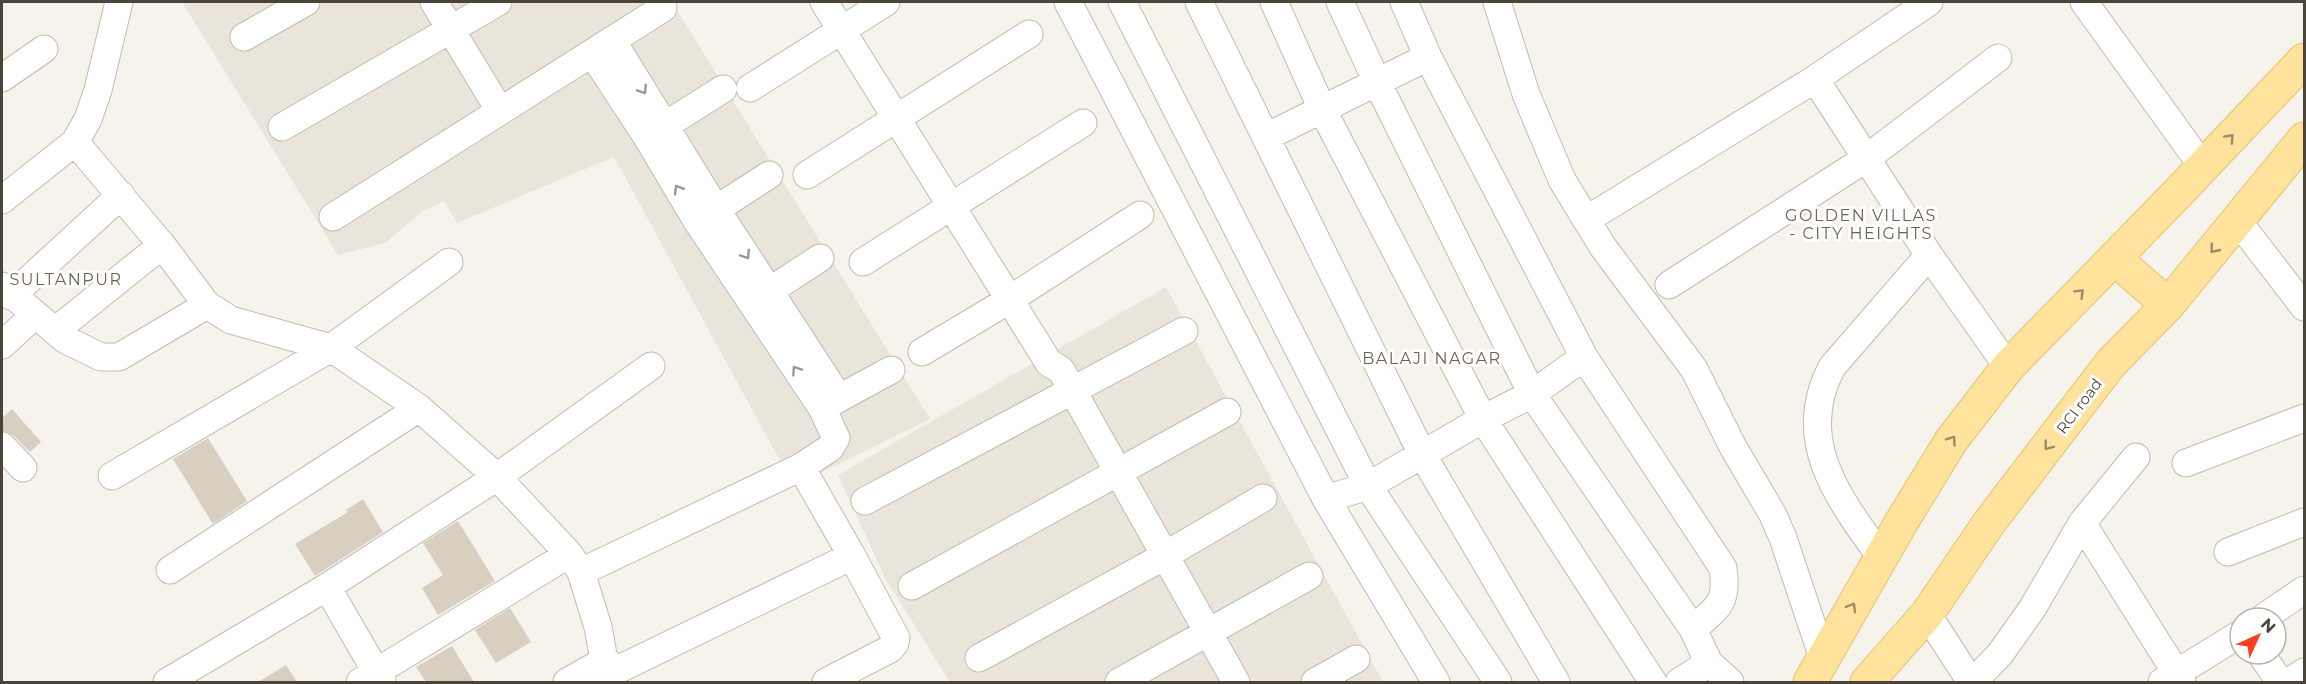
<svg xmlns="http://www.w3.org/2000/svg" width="2306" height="684" viewBox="0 0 2306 684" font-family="Montserrat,sans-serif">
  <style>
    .residential { fill: #eae5da }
    .building { fill: #d8cfc1 }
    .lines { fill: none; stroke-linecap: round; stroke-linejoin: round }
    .minor-casing { stroke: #c2bbae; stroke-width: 29 }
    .major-casing { stroke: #e6c16a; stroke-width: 35 }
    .minor { stroke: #fff; stroke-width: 27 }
    .major { stroke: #ffe39c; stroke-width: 33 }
    .oneway { stroke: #9c9892 }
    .oneway2 { stroke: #9c8c66 }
    .labels { text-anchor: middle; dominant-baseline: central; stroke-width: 6; stroke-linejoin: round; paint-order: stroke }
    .street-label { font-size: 15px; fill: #4b4439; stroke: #fff }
    .neighbourhood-label { font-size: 16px; letter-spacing: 1.5px; fill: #6e6250; stroke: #fff }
  </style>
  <rect width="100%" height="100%" fill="#f6f3ec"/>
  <path class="residential" d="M182,2H672L930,419L794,486L614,157L457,223L444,201L423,211L385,243L338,255Z
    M1166,287L1383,682H950L885,578L838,475Z"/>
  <path class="building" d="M12,409L41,442L30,452L13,435L2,431V418Z
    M208,438L247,501L213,524L173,459Z
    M363,499L383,532L315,576L295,544L348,512L346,510Z
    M458,521L495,581L438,615L422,588L443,575L423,543Z
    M510,608L531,642L496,663L475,630Z
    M452,646L474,682H426L416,667Z
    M286,665L297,682H258Z"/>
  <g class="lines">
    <defs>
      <path id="minor" d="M434,2L500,111
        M824,2L1049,363L1061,370L1236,682
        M1068,2L1326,499L1436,682
        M1122,2L1368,486L1498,682
        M1199,2L1422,454L1556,682
        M1274,2L1322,109L1483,419L1653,682
        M1340,2L1377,82L1532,394L1693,629L1709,663L1730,682
        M1404,2L1428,57L1584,357L1723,568C1728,604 1718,607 1693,629
        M1497,2L1526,94L1562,180L1603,247L1694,369L1733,447L1773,515L1783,538L1823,658
        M2084,2L2203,167
        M244,37L306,2
        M612,40L716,209L839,398
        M2,78L44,49
        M1815,79L1929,255L2008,367
        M750,88L886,2
        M282,127L498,2
        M650,135L723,89
        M1266,137L1428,57
        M75,142L162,245L207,305L231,320L331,348L419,408L497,477L569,554L581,572L598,627L608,682
        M807,175L1029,34
        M2,200L75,142L88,119L98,90L119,2
        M333,217L663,8
        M701,219L769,175
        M1586,220L1815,79L1929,2
        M2237,220L2304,307
        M863,262L1083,123
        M1669,285L1867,158L1998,58
        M2,286L55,331L162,245
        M11,296L121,195
        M754,301L820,258
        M55,331L66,340L101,357H119L207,305
        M2,345L35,315
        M922,352L1009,300L1140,215
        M823,407L891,370
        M2,446L23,468
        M2186,463L2304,418
        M801,467L852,556L896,638L895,643L890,649L826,682
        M112,476L331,348L449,262
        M1326,499L1368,486L1483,419L1532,394L1584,357
        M865,501L1184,331
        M2082,523L2182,682
        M2228,552L2304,522
        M1881,557C1839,499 1793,440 1832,367L1929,255
        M170,570L419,408
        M581,572L801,467L830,448L836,438L822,408L697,221L647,137L592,53
        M912,586L1227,412
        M327,587L382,682
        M1927,614L1971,682
        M2263,618L2304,590
        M2261,654L2280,682
        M979,658L1152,563L1263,498
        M607,675L852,556
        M167,682L327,587L497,477L651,366
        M360,682L569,554
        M567,682L606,660
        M1119,682L1309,576
        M1315,682L1356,659
        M1679,682L1709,663
        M1973,682L2000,654L2032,609L2082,523L2136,457
        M2162,682L2240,634
        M2289,682L2304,672"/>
      <path id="major" d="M2114,258L2168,305
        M1810,682L1902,521L1951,441L2008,367L2176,195L2304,60
        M1867,682L1927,614L1989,523L2111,363L2168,305L2304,139"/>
    </defs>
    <use href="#minor" class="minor-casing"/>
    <use href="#major" class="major-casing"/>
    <use href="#minor" class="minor"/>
    <use href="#major" class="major"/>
  </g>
  <defs><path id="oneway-chevron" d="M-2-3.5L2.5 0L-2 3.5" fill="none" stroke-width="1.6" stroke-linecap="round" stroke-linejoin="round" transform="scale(1.5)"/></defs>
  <g class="oneway">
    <use href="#oneway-chevron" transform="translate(643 90) rotate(57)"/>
    <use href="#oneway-chevron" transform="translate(678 189) rotate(-121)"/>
    <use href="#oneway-chevron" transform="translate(746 255) rotate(57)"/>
    <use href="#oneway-chevron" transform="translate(796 370) rotate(-124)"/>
  </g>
  <g class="oneway2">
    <use href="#oneway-chevron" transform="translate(2230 138) rotate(-47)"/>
    <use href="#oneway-chevron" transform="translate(2214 249) rotate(129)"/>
    <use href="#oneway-chevron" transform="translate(2080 293) rotate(-45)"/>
    <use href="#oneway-chevron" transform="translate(1952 440) rotate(-55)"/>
    <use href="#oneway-chevron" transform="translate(2048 446) rotate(128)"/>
    <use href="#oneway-chevron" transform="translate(1852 607) rotate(-60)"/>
  </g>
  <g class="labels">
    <g class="street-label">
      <text transform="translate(2079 406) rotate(-53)">RCI road</text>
    </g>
    <g class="neighbourhood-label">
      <text x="1861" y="215">GOLDEN VILLAS<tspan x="1861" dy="18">- CITY HEIGHTS</tspan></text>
      <text x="66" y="279">SULTANPUR</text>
      <text x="1432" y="358">BALAJI NAGAR</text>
    </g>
  </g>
  <rect width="2306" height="684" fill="none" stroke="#4b4439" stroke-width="6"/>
  <g transform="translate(2258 636) rotate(45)"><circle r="28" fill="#ffffff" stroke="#b7b4b0" stroke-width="1.5"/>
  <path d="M0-4.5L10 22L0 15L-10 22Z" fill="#fc3f1d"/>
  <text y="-9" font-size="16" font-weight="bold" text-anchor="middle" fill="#4b4439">N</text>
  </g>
</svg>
